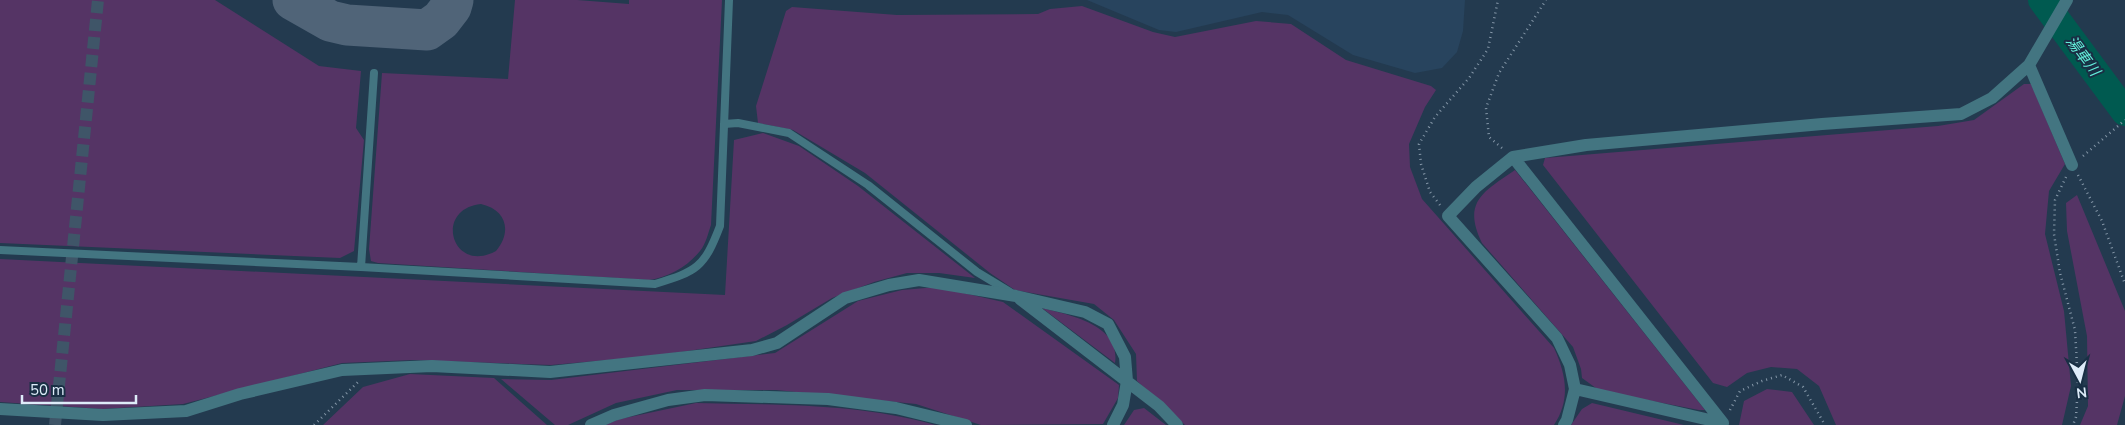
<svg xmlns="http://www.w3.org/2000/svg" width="2125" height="425" viewBox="0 0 2125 425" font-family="'Nunito Sans','Noto Sans JP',sans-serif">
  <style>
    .built { fill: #28445e }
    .green { fill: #553465; fill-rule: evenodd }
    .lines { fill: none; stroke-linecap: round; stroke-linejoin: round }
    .river { stroke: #005a50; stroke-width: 28 }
    .taxiway { stroke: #506478; stroke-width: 41 }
    .primary-tunnel { stroke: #3f5568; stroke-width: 12; stroke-dasharray: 12 6; stroke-linecap: butt }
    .path { stroke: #8597a8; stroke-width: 2.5; stroke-dasharray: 1 4; stroke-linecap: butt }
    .service { stroke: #437581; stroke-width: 8 }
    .minor { stroke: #437581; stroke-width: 12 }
    .labels { text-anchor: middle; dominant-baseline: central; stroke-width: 4; stroke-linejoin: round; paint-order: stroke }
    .water-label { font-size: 15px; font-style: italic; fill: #62edd9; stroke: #192f44 }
  </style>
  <rect width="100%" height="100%" fill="#233a4f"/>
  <path class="built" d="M1087,0H1465L1463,31L1457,52L1442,68L1415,73L1353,55L1288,15L1262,12L1176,32L1159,30Z"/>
  <path class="green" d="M0,0H215L319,66L361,71L356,128L364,140L354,251L340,258L0,243Z
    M515,0H577L629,4V0H722L711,225C708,233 706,244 700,251C687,267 669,277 649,280L378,263L371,261L369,249L382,73L508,79ZM481,204C507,210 512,232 496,251C452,275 433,209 481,204Z
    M1082,6L1153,32L1175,37L1256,21L1291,24L1346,60L1431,86L1436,90L1425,107L1409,144L1410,167L1422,199L1554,348C1566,374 1571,399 1554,425H1185L1137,381L1136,354L1114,320L1094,304L1015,290L990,273L865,173L793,130L758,123L756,106L786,11L792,7L897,15L1038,14L1050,9Z
    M2024,84H2031L2065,164L2049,191L2045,234L2064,311L2071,386L2062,425H1836L1819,386L1797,369L1771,367L1747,373L1727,387L1713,383L1543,165L1545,158L1938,126L1974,120Z
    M763,133L799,146L858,186L975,278L939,273H907L874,282L832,298L787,325L756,341L653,356L551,365L413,360L342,363L183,404L102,409L0,402V259L725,295L734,140Z
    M1515,170L1705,410H1699L1600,391L1582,378L1581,369L1573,347L1482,243C1462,202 1483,192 1515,170Z
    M2077,195L2125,311V396L2117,425H2080L2088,406L2087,336L2067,231L2066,203Z
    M937,287L1003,302L1119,385L1118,398L1103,424L981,425L916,404L776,390H677L616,403L568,425H555L501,379L551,380L775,353L858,301L902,290Z
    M1042,308C1070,315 1121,325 1115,363Z
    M410,374L494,378L547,425H323L363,387Z
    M1767,389L1792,392L1814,425H1739L1744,401Z
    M696,403C776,405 857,403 935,425H605L620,419Z
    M1592,403L1684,425H1571L1582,409Z
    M1144,408L1166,425H1124L1134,410Z"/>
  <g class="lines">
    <path class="river" d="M2042,0L2125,112"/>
    <path class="taxiway" d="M293,0L330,21L347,25L427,30L441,20L451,7L453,0"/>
    <path class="primary-tunnel" d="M55,425L98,0"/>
    <path class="path" d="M1502,148L1489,137L1486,108L1499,73L1546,0
      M2083,156L2125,120
      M2078,175L2102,221L2125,284
      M2066,177L2055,200L2054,234L2060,273L2075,330L2078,384L2076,417L2073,425
      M1440,205L1430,192L1421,164L1419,144L1435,117L1469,78L1488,49L1498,0
      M1730,410L1740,391L1762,381L1782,375L1803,387L1825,425
      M314,425L358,382"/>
    <path class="service" d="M724,124L738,123L789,133L868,185L977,272L1010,292
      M0,250L361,267L655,284C697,271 704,268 720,226L729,0
      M361,267L374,73"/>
    <path class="minor" d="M2029,65L2072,165
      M1513,157L1723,423
      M1020,299L1159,406L1177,425
      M1575,389L1723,423
      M0,409L103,415L186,411L240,394L342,370L432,366L550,372L752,350L777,343L845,298L889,285L919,280L1016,296L1085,312L1108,324L1125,357L1127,381L1123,405L1113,425
      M591,425L614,415L668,400L705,395L828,399L896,408L966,425
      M1564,425L1567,420L1575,389L1570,365L1557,338L1448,216L1476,187L1513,157L1586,145L1822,124L1961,114L1992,98L2029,65L2067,0"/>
  </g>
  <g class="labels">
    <g class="water-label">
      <text transform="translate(2083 56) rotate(53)">湯車川</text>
    </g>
  </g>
  <g transform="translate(2080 380) rotate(173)" stroke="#192f44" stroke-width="4" paint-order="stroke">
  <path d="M0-4L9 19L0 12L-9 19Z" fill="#deecf9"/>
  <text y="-8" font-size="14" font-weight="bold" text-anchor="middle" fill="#deecf9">N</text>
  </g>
  <path d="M22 395v8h114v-8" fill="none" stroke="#deecf9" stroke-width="2.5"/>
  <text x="30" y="395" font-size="15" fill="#deecf9" stroke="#192f44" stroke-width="4" paint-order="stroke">50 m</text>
</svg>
